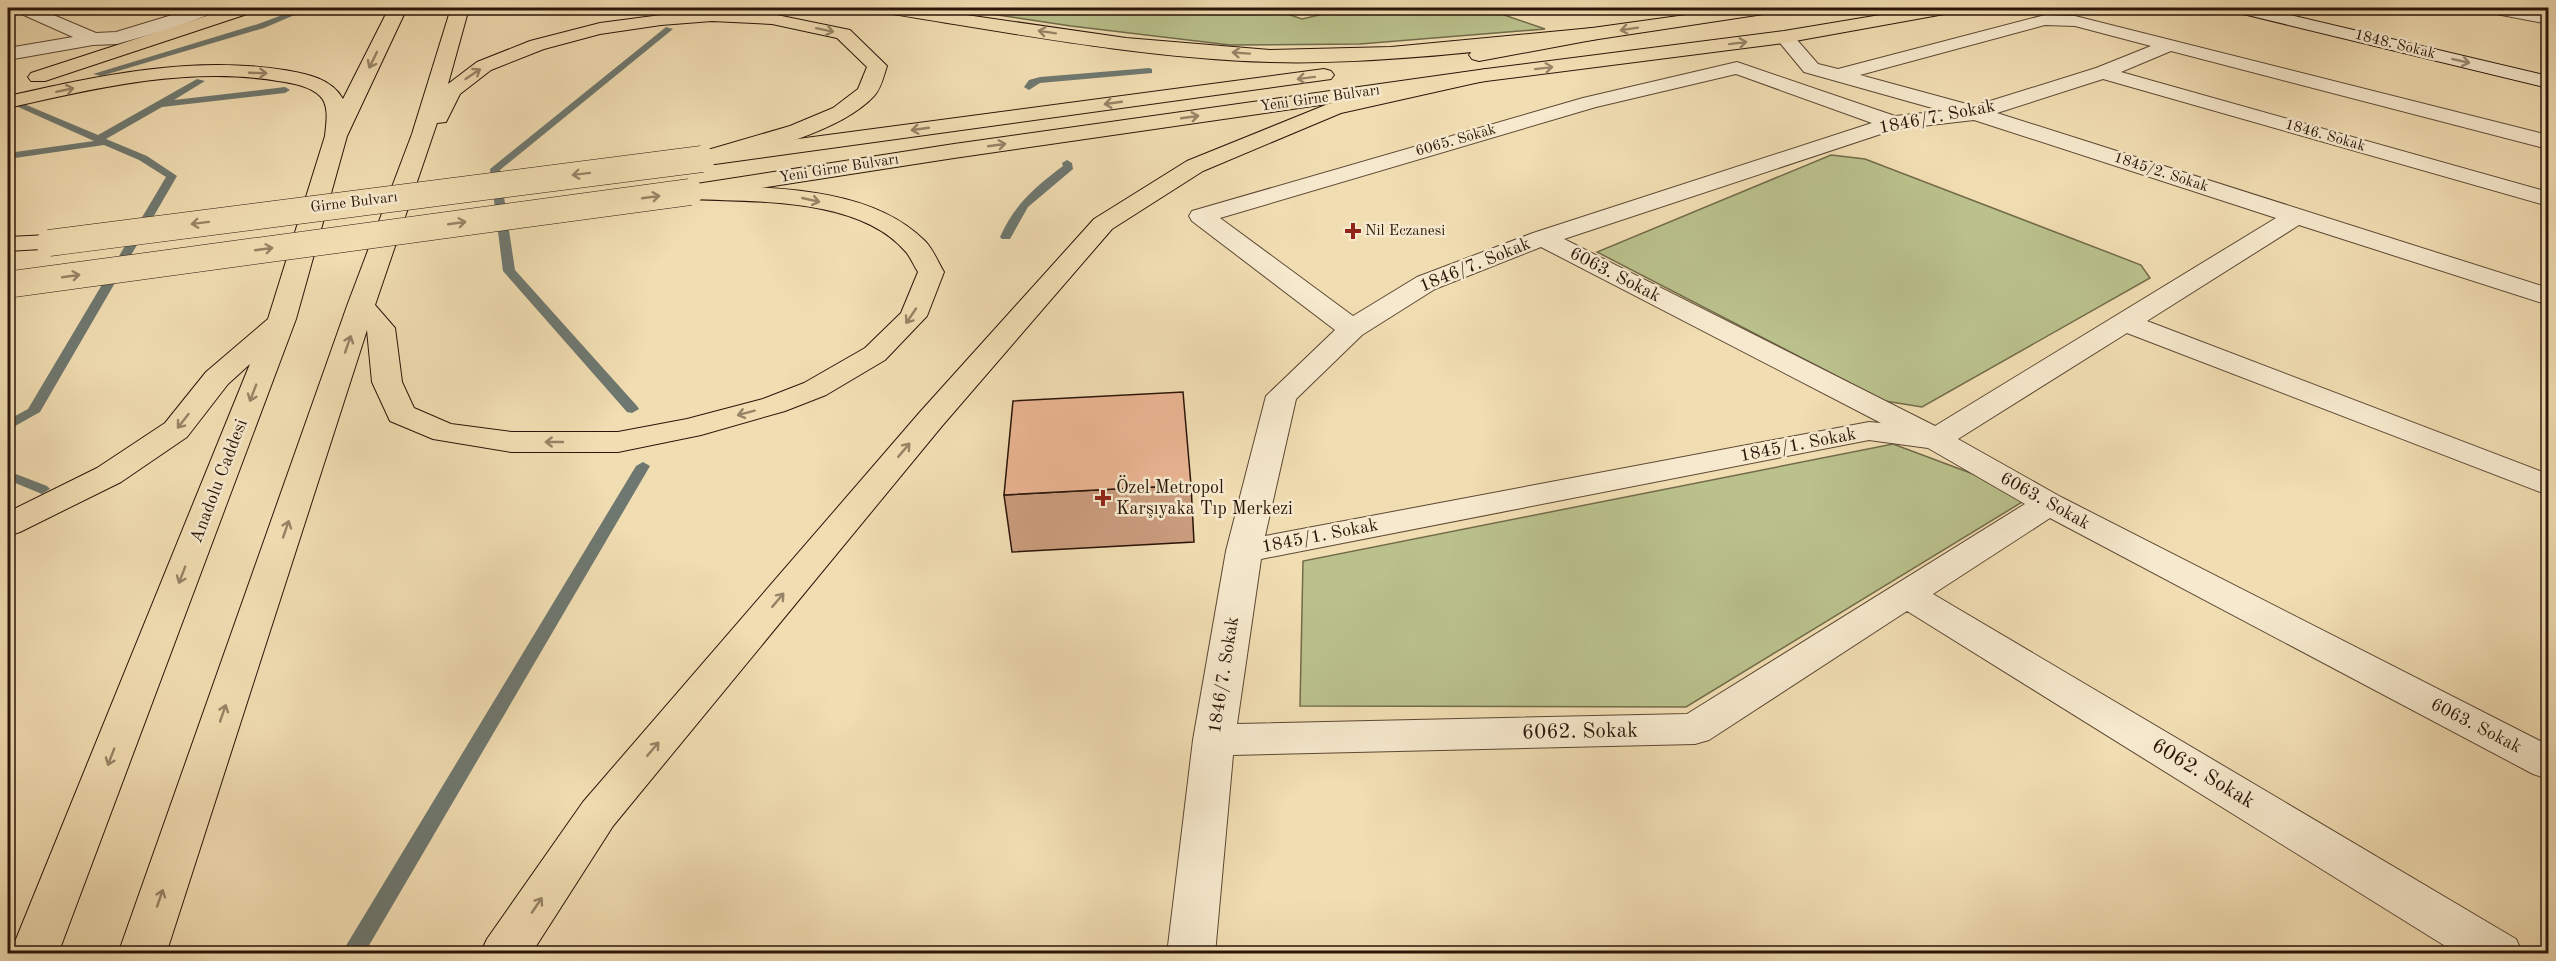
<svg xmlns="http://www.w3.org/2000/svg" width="2556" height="961" viewBox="0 0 2556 961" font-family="'Old Standard TT',serif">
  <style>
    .green { fill: #bac18c; stroke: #726b4a; stroke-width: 1.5 }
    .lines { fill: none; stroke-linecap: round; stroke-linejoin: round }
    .stream { fill: #6e7870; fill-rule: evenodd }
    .minor-casing { stroke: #5c4733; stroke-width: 2 }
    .secondary-casing { stroke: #2a1509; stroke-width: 2 }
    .primary-casing { stroke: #2a1509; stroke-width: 2 }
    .trunk-casing { stroke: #2a1509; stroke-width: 2 }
    .minor { fill: #f6e9cd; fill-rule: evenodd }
    .secondary { fill: #f6e9cd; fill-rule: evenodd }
    .primary { fill: #f1ddb2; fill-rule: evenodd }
    .trunk { fill: #f1ddb2; fill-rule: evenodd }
    .primary-bridge-casing { stroke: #2a1509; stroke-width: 27; stroke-linecap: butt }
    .primary-bridge { stroke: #f1ddb2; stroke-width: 26 }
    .wall { fill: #ca9c7e; stroke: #2a1509; stroke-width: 1.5 }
    .building { fill: #ebb593; stroke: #2a1509; stroke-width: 1.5 }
    .oneway { stroke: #978366 }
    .oneway2 { stroke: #9a8a75 }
    .poi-dot { fill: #8f2418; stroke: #f6e9cd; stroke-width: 2 }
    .labels { text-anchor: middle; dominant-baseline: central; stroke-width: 5; stroke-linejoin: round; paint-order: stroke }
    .far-street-label { font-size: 15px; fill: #2a1509; stroke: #f6e9cd }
    .far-poi-label { font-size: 15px; fill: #2a1509; stroke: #f6e9cd; text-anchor: start }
    .street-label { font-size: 18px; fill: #2a1509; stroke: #f6e9cd }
    .poi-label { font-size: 18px; fill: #2a1509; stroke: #f6e9cd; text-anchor: start }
    .near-street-label { font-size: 21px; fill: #2a1509; stroke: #f6e9cd }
  </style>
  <rect width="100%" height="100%" fill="#f1ddb2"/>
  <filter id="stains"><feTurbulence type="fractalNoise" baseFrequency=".00333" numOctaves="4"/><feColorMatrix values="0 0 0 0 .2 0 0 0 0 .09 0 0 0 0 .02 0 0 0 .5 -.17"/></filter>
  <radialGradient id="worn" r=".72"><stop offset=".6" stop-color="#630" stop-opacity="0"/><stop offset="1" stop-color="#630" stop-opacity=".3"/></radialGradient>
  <path class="green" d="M950,8H1269L1302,19L1349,8H1484L1545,29L1360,44L1230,45L1071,26Z
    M1831,155L1865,159L2141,265L2150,278L1922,407L1885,401L1597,252Z
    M1893,444L2032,496L1686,707L1300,706L1303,561Z"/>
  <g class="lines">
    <path class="stream" d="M301,8H311L264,28L101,76L93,74L258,24Z
      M666,27L673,29L500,170L515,270L637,406L639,409L632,413L627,412L503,271L490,169Z
      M1149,68L1152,69V73L1040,83L1029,90L1024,87L1029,80L1040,77Z
      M197,79L205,81L174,100L285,87L290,90L285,93L162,107L106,139L147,156L177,176L40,412L8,430V420L28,409L166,177L139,160L104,145L8,159V153L94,141L16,106L24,104L98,135Z
      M1067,160L1072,163L1073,169L1028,207L1010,239H1002L1000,237C1014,205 1036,186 1063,166L1062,163Z
      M643,462L650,466L364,954H341L636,466Z
      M8,471L47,486L50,489L42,494L8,480Z"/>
    <defs>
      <path id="minor" d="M14,8H37L96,33L116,32L195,8H219L216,12L173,28L117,44L93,45L8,60V48L73,37L17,12Z
        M2482,8H2516L2548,14V24L2491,13L2485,12Z
        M2045,15L2075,16L2548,135V149L2171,51L2121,72L2548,192V206L2103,79L1997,113L2548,288V305L2299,225L2147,321L2548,474V495L2127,333L1958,439L2061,497L2548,745V779L2533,774L2050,518L1933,594L2516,939L2523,954H2458L1907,611L1709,740L1695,744L1233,755L1215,954H1167L1193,740L1226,551L1266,396L1335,330L1192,221L1189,216L1192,211L1583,98L1737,62L1895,116L1943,111L1804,72L1775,37L1777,33H1791L1818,64L1838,69ZM2045,25L2075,26L2151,46L2096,68L1974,106L1860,75ZM1736,74L1872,123L1533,233L1417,277L1353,316L1220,218L1596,107ZM1974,120L2276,218L1935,426L1564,239L1896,129ZM1541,247L1881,423L1869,422L1265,536L1296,399L1362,335L1435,289ZM1869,440L1928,448L2025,504L1687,714L1237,724L1261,559Z"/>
      <path id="secondary" d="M2232,8H2261L2548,76V88L2235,12Z"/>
      <path id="primary" d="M1736,8H1779L1776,12L1770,13L1592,40L1479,61L1472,59L1469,55L1472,51L1479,49L1592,28Z
        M1922,8H1959L1956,12L1950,13L1784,43L1486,81L954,158L690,199L682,197L678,192L682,187L690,185L954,144L1486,69L1784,31Z
        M1324,69L1331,71L1334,75L1331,79L715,164L707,162L704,157L707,152L715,150Z"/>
      <path id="trunk" d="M231,8H256L253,12L45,81H31L28,77L31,73Z
        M389,8H407L347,136L296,319L58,954H10L250,364L228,384L187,437L121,482L20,532L8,536V512L97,468L165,423L206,372L268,319L325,136C326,124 330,106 320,96C310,86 292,83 278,81C188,66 96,88 8,108V96C98,76 191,55 284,70C307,74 331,78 343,99Z
        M451,8H469L448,84L477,62L530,41L600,23L661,15L712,11L772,14L850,30L887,66C884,75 881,89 874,96C840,133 751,154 702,166L694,164L691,159L694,154L790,126L833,108L858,89L867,67L837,38L772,24L712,21L661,25L600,34L544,49L491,70L460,94L446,122L437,123L375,305L395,328L402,382L414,408L451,424L511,432H618L687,419L763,399L804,383L865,348L901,313L918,272C914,266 911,258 906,252C860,197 755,202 690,199L682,197L678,192L682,187L690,185C765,188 868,184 925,241C933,249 938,262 944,272L927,316L885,360L826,395L785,411L701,435L618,452H511L433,439L390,421L372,382L367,330L166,954H118L347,306L412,134Z
        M877,8H918L1126,38L1270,50L1391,47L1592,28L1599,30L1601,34L1599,38L1592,40C1485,50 1377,65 1270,62C1141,58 1013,33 886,13L880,12Z
        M1486,69L1493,71L1496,75L1493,79L1341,113L1203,171L1112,229L942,426L613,826L531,954H480L487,939L583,802L920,412L1094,219L1187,161L1328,104Z
        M49,235L58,238L62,243L58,248L8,251V237Z"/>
    </defs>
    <use href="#minor" class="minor-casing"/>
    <use href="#secondary" class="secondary-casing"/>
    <use href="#primary" class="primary-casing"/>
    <use href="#trunk" class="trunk-casing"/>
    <use href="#minor" class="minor"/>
    <use href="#secondary" class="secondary"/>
    <use href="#primary" class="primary"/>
    <use href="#trunk" class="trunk"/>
    <defs>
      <path id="primary-bridge" d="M49,243L702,159
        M13,284L690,192"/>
    </defs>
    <use href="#primary-bridge" class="primary-bridge-casing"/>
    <use href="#primary-bridge" class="primary-bridge"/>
  </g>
  <path class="wall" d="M1191,485L1194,542L1012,552L1004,495Z"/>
  <path class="building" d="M1183,392L1191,485L1004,495L1013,401Z"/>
  <defs><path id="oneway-shaft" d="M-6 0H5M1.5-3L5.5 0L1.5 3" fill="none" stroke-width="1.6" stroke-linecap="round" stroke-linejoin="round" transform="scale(1.5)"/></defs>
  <g class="oneway">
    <use href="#oneway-shaft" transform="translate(1629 29) rotate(171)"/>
    <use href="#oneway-shaft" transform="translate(825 30) rotate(12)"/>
    <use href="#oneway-shaft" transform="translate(1047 32) rotate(-171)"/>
    <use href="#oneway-shaft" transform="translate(1738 43) rotate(-7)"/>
    <use href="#oneway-shaft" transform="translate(1241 53) rotate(-176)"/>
    <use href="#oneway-shaft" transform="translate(373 60) rotate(116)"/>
    <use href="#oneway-shaft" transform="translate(1544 68) rotate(-7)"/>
    <use href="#oneway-shaft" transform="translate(258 73) rotate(2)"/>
    <use href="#oneway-shaft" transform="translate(473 74) rotate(-34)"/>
    <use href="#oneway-shaft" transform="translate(1306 78) rotate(173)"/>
    <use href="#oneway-shaft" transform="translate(65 90) rotate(-12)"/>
    <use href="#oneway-shaft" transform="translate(1113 103) rotate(172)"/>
    <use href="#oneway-shaft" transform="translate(1190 117) rotate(-8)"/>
    <use href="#oneway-shaft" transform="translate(920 129) rotate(172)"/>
    <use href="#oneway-shaft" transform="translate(997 145) rotate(-8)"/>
    <use href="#oneway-shaft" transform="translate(581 174) rotate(173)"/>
    <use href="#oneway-shaft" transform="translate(651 197) rotate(-8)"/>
    <use href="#oneway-shaft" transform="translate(811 200) rotate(13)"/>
    <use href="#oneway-shaft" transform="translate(200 223) rotate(173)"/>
    <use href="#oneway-shaft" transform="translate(457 223) rotate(-8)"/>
    <use href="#oneway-shaft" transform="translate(264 249) rotate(-8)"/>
    <use href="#oneway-shaft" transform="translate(71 276) rotate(-8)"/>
    <use href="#oneway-shaft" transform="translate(911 316) rotate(124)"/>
    <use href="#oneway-shaft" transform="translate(348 344) rotate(-71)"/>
    <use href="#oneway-shaft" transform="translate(253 393) rotate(111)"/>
    <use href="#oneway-shaft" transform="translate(746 413) rotate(165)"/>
    <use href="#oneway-shaft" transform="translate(183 421) rotate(128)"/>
    <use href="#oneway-shaft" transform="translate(554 442) rotate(180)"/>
    <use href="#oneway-shaft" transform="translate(904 450) rotate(-50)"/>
    <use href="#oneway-shaft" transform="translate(286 529) rotate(-71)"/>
    <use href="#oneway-shaft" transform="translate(182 575) rotate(111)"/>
    <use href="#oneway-shaft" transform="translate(778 600) rotate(-50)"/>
    <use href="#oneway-shaft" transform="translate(223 713) rotate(-71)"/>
    <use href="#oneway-shaft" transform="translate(653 749) rotate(-50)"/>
    <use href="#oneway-shaft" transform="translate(111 757) rotate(111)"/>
    <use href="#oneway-shaft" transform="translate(160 898) rotate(-71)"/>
    <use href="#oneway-shaft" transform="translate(537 905) rotate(-56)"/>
  </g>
  <use class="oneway2" href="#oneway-shaft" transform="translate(2461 61) rotate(13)"/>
  <g class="poi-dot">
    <path d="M1350 222h6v6h6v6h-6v6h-6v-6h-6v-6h6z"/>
    <path d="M1100 489h6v6h6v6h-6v6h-6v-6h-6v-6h6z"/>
  </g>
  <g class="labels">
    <g class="far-street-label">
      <text transform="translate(2395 45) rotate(14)">1848. Sokak</text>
      <text transform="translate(1320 99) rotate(-8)">Yeni Girne Bulvarı</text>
      <text transform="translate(2325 136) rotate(16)">1846. Sokak</text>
      <text transform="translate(1456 141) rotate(-16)">6065. Sokak</text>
      <text transform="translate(839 169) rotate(-9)">Yeni Girne Bulvarı</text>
      <text transform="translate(2161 173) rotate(18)">1845/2. Sokak</text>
      <text transform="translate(354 203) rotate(-7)">Girne Bulvarı</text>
    </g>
    <g class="far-poi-label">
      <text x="1365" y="231">Nil Eczanesi</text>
    </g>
    <g class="street-label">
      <text transform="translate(1937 117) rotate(-11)">1846/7. Sokak</text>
      <text transform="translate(1475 265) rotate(-22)">1846/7. Sokak</text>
      <text transform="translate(1615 275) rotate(27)">6063. Sokak</text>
      <text transform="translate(1798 445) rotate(-11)">1845/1. Sokak</text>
      <text transform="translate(219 481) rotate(-69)">Anadolu Caddesi</text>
      <text transform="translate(2045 501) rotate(29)">6063. Sokak</text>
      <text transform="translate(1320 536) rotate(-11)">1845/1. Sokak</text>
      <text transform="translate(1224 675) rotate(-81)">1846/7. Sokak</text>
      <text transform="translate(2476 726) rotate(27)">6063. Sokak</text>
    </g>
    <g class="poi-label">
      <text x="1116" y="488">Özel Metropol<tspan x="1116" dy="21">Karşıyaka Tıp Merkezi</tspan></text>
    </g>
    <g class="near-street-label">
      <text transform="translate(1580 732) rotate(-1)">6062. Sokak</text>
      <text transform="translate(2203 774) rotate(31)">6062. Sokak</text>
    </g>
  </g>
  <rect width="2556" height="961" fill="none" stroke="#f1ddb2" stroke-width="30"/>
  <rect x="9" y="9" width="2538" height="943" fill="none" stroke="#2a1509" stroke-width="3"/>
  <rect x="15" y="15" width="2526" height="931" fill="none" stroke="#2a1509" stroke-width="1.5"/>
  <rect width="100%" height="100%" filter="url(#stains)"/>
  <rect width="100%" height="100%" fill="url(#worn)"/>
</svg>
